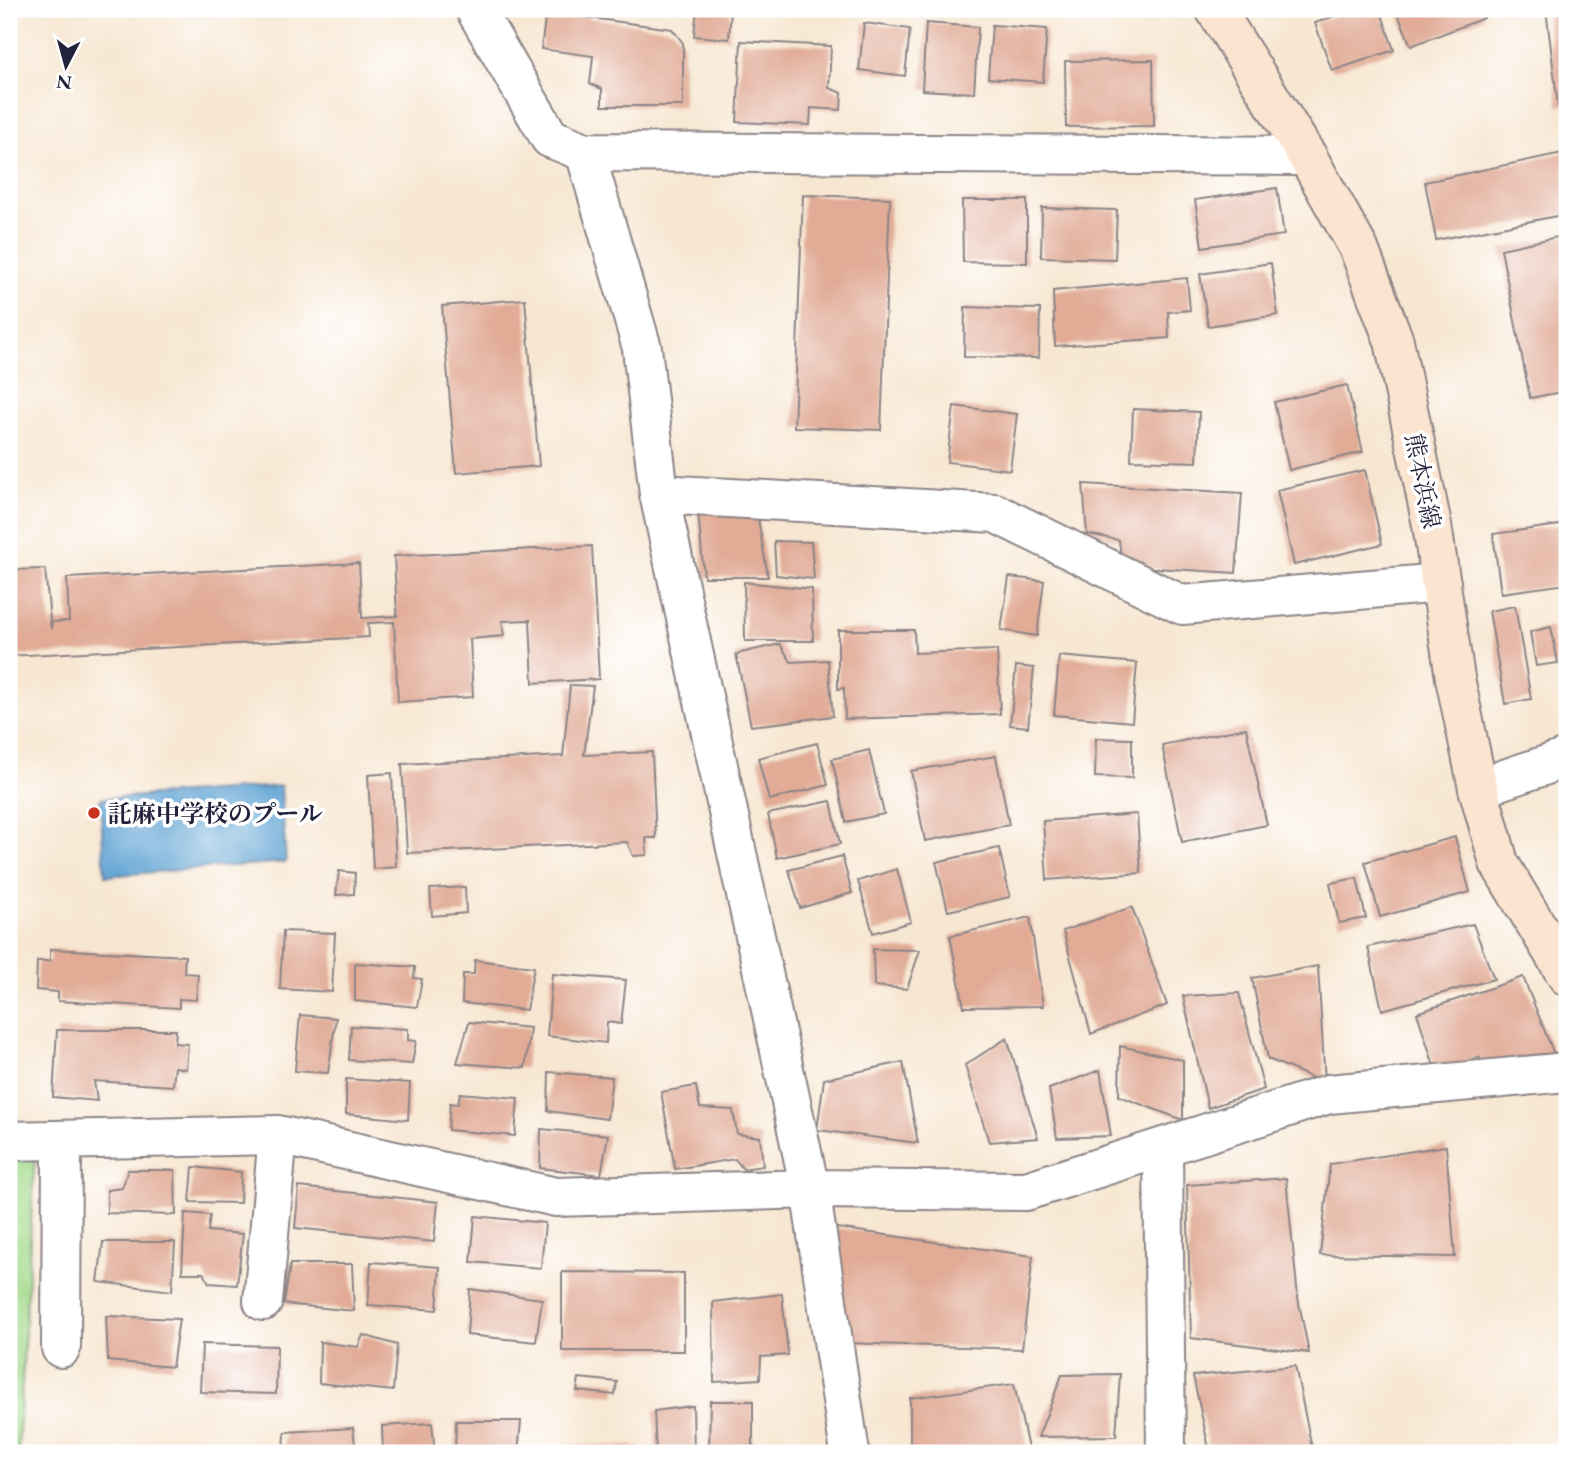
<svg xmlns="http://www.w3.org/2000/svg" width="1576" height="1462" viewBox="0 0 1576 1462" font-family="'EB Garamond','Noto Serif JP',serif">
  <style>
    .green { fill: #a2d98a; stroke: #627e62; stroke-width: 2 }
    .water { fill: #5ea3d3; stroke: #406287; stroke-width: 2 }
    .building { fill: #e1ab96 }
    .lines { fill: none; stroke-linecap: round; stroke-linejoin: round }
    .street-casing { stroke: #8c8486; stroke-width: 42 }
    .secondary-casing { stroke: #8c8486; stroke-width: 42 }
    .street { stroke: #fff; stroke-width: 38 }
    .secondary { stroke: #fce5d0; stroke-width: 38 }
    .poi-dot { fill: #c8321e; stroke: #fff; stroke-width: 2.5 }
    .labels { text-anchor: middle; dominant-baseline: central; stroke-width: 7; stroke-linejoin: round; paint-order: stroke }
    .street-label { font-size: 24px; fill: #22223b; stroke: #fff }
    .poi-label { font-size: 24px; font-weight: bold; fill: #22223b; stroke: #fff; text-anchor: start }
  </style>
  <rect width="100%" height="100%" fill="#fff"/>
  <filter id="ink" filterUnits="userSpaceOnUse"><feTurbulence type="fractalNoise" baseFrequency=".0143" numOctaves="2"/><feDisplacementMap in="SourceGraphic" scale="14" xChannelSelector="R" yChannelSelector="G"/><feConvolveMatrix kernelMatrix="1 2 1 2 8 2 1 2 1" color-interpolation-filters="sRGB"/></filter>
  <filter id="wash" filterUnits="userSpaceOnUse"><feTurbulence type="fractalNoise" baseFrequency=".00686" numOctaves="4" result="noise"/><feDisplacementMap in="SourceGraphic" scale="28" xChannelSelector="R" yChannelSelector="G"/><feGaussianBlur stdDeviation="1.57" result="paint"/><feColorMatrix in="noise" values="0 0 0 0 0 0 0 0 0 0 0 0 0 0 0 0 0 1.4 0 .05"/><feComposite in="paint" operator="in"/></filter>
  <g filter="url(#wash)">
    <rect width="100%" height="100%" fill="#f7e7d2"/>
    <path class="green" d="M35,1153L18,1453H9V1154Z"/>
    <path class="water" d="M281,786L286,862L105,876L100,799Z"/>
    <g id="blocks">
      <path class="building" d="M697,9H731L729,39L694,36Z
        M1354,9H1380L1394,50L1332,71L1315,23Z
        M1396,9H1480L1484,18L1411,46Z
        M1546,9H1567V105L1558,106Z
        M546,12L672,29L683,43V106H602V89L590,84L593,56L541,49Z
        M864,23L910,29L905,76L859,70Z
        M926,23L978,27L974,93L922,90Z
        M992,25L1047,29L1043,82L988,78Z
        M741,41L831,46L829,88L842,93L841,110L811,108L810,125L737,122Z
        M1153,60L1154,126L1066,127L1065,61Z
        M1567,152V214L1436,240L1425,182Z
        M1277,188L1284,235L1202,247L1195,200Z
        M803,195L890,198L881,430L794,427Z
        M962,200H1027V263L963,262Z
        M1042,208L1117,210L1115,259L1041,257Z
        M1567,235V305L1560,307L1567,306V391L1530,398L1501,249Z
        M1271,263L1278,315L1208,326L1200,274Z
        M1187,278L1190,310L1168,312L1169,338L1055,346L1053,291Z
        M525,299L539,466L456,473L442,306Z
        M965,307L1040,309L1039,358L964,357Z
        M1347,385L1363,452L1289,470L1274,402Z
        M954,406L1017,414L1010,470L947,462Z
        M1133,409L1199,412L1197,462L1131,460Z
        M1365,470L1382,544L1294,565L1277,490Z
        M1083,484L1242,493L1236,573L1122,566L1119,540L1087,534Z
        M698,512H757L768,577H704Z
        M1567,524V584L1501,593L1493,534Z
        M774,541L811,542L814,579L776,575Z
        M592,546L599,679L533,683L530,620L502,621L504,636L470,639L473,697L398,702L394,622L368,623L369,637L9,656V570L45,569L51,630L52,622L69,621L67,578L359,563L362,618L397,616L394,556Z
        M1009,577L1044,581L1037,636L1001,630Z
        M744,582L812,589L813,641H745Z
        M1515,606L1531,699L1505,704L1489,611Z
        M1551,627L1558,663L1536,666L1530,632Z
        M838,630H914L915,653L997,650L1000,714L845,719L844,688L838,689Z
        M780,644L791,662L828,660L833,716L751,726L736,654Z
        M1059,656L1137,663L1132,722L1054,715Z
        M1016,666L1034,668L1028,727L1010,725Z
        M570,685L593,686L584,755L652,752L656,838H646L647,855L633,856L627,842L407,853L402,764L563,756Z
        M1246,728L1267,825L1182,842L1162,745Z
        M1096,738L1132,739V778L1095,777Z
        M817,743L828,785L769,800L758,758Z
        M869,750L884,814L846,822L832,759Z
        M996,756L1009,825L925,841L911,771Z
        M392,773L396,867L373,869L368,775Z
        M831,801L840,844L777,858L768,814Z
        M1137,814L1141,873L1047,880L1043,821Z
        M1455,837L1470,892L1380,917L1365,862Z
        M999,848L1010,897L948,911L936,862Z
        M842,856L852,893L800,908L789,870Z
        M897,869L911,922L873,933L858,881Z
        M339,871L355,873L354,894L336,895Z
        M1357,878L1366,918L1339,923L1330,883Z
        M465,887L466,913L432,916L430,889Z
        M1132,907L1167,1005L1091,1034L1063,931Z
        M1030,917L1043,1006L964,1007L950,936Z
        M1473,924L1494,979L1382,1010L1368,947Z
        M283,931L335,933L332,992L280,989Z
        M50,949L185,956L184,973L198,974L196,1000L179,999V1008L58,1001V992L36,990L37,961H50Z
        M873,949L920,950L907,989L874,986Z
        M475,960L534,967L526,1010L462,1003L463,974H474Z
        M355,963L415,967L414,978L422,979L417,1007L355,1001Z
        M1318,966L1325,1083L1268,1059L1252,978Z
        M552,974L626,980L621,1024L607,1022L606,1043L547,1036Z
        M1523,977L1554,1054L1487,1067L1479,1057L1436,1072L1417,1013Z
        M1239,993L1264,1089L1208,1108L1183,996Z
        M300,1015L336,1018L328,1073L295,1071Z
        M469,1022L530,1028L525,1068L457,1063Z
        M351,1026L408,1029V1040L416,1041L412,1064L349,1060Z
        M57,1030H176L175,1043L188,1044L186,1069L175,1067L173,1086L94,1081L97,1101L53,1097Z
        M1007,1038L1038,1138L989,1142L965,1065Z
        M1120,1046L1183,1060V1120L1119,1096Z
        M903,1062L918,1143L817,1130L824,1079Z
        M1100,1070L1111,1136L1057,1138L1049,1089Z
        M549,1072L612,1077L607,1119L548,1111Z
        M346,1079L410,1083L408,1120L346,1114Z
        M696,1086L700,1108L733,1110L737,1134L760,1137L763,1166L743,1169L735,1159L675,1169L661,1092Z
        M460,1093L518,1098L515,1136L448,1130L450,1103L458,1104Z
        M541,1129L608,1135L601,1175L540,1168Z
        M1446,1146L1455,1257L1320,1255L1330,1164Z
        M193,1167L241,1172L240,1203L190,1202Z
        M128,1170H175L176,1215L107,1213V1190L122,1188Z
        M1286,1178L1298,1298L1309,1353L1191,1338L1187,1185Z
        M299,1187L438,1202L434,1242L295,1228Z
        M185,1213L210,1215L208,1231L243,1234L237,1285L209,1283L204,1273H182Z
        M475,1216L545,1223L541,1268L471,1262Z
        M830,1227L1033,1256L1022,1349L846,1343Z
        M103,1242H175L172,1291L98,1282Z
        M371,1262L440,1267L437,1310L368,1305Z
        M290,1264H352L354,1311L284,1304Z
        M562,1272L684,1273V1351H562Z
        M470,1289L542,1299L536,1342L467,1335Z
        M782,1294L788,1355L761,1357L760,1379L714,1382L713,1302Z
        M1567,1297V1335H1565L1562,1299Z
        M106,1316L179,1319L172,1367L108,1361Z
        M363,1335L397,1345L393,1391L319,1383L320,1342L358,1347Z
        M202,1344L277,1346L276,1394L200,1392Z
        M1295,1366L1313,1453H1210L1193,1376Z
        M1120,1374L1116,1436L1038,1437L1062,1375Z
        M579,1378L617,1382L615,1395L577,1391Z
        M1014,1384L1029,1453H910V1398Z
        M710,1401H753V1453H709Z
        M693,1406L694,1453H656L654,1411Z
        M456,1421H521L518,1453H455Z
        M432,1423L435,1453H383L382,1426Z
        M353,1428L356,1453H284L285,1432Z
        M562,1445L634,1446V1453H564Z"/>
    </g>
  </g>
  <g filter="url(#ink)">
    <use href="#blocks" fill-opacity="0" stroke="#8c8486" stroke-width="2"/>
    <g class="lines">
      <defs>
        <path id="street" d="M475,9L550,138L585,152L1307,156
          M585,152L642,348L659,494L810,1189L850,1453
          M659,494L995,513L1182,605L1441,583
          M1478,788L1567,758
          M9,1141L278,1135L556,1197L810,1189L1026,1191L1329,1094L1567,1072
          M1163,1147L1166,1453
          M263,1301L278,1135
          M61,1348L62,1140"/>
        <path id="secondary" d="M1215,9L1307,156L1359,249L1394,341L1432,525L1455,678L1478,788L1499,863L1567,976"/>
      </defs>
      <use href="#street" class="street-casing"/>
      <use href="#secondary" class="secondary-casing"/>
      <use href="#street" class="street"/>
      <use href="#secondary" class="secondary"/>
    </g>
  </g>
  <circle class="poi-dot" cx="94" cy="813" r="7"/>
  <g class="labels">
    <g class="street-label">
      <text transform="translate(1423 481) rotate(79)">熊本浜線</text>
    </g>
    <g class="poi-label">
      <text x="108" y="813">託麻中学校のプール</text>
    </g>
  </g>
  <rect width="1576" height="1462" fill="none" stroke="#fff" stroke-width="35"/>
  <g transform="translate(66 66) rotate(186)" stroke="#ffffff" stroke-width="5" paint-order="stroke">
  <path d="M0-5L12 26L0 18L-12 26Z" fill="#22223b"/>
  <text y="-10" font-size="19" font-weight="bold" text-anchor="middle" fill="#22223b">N</text>
  </g>
</svg>
